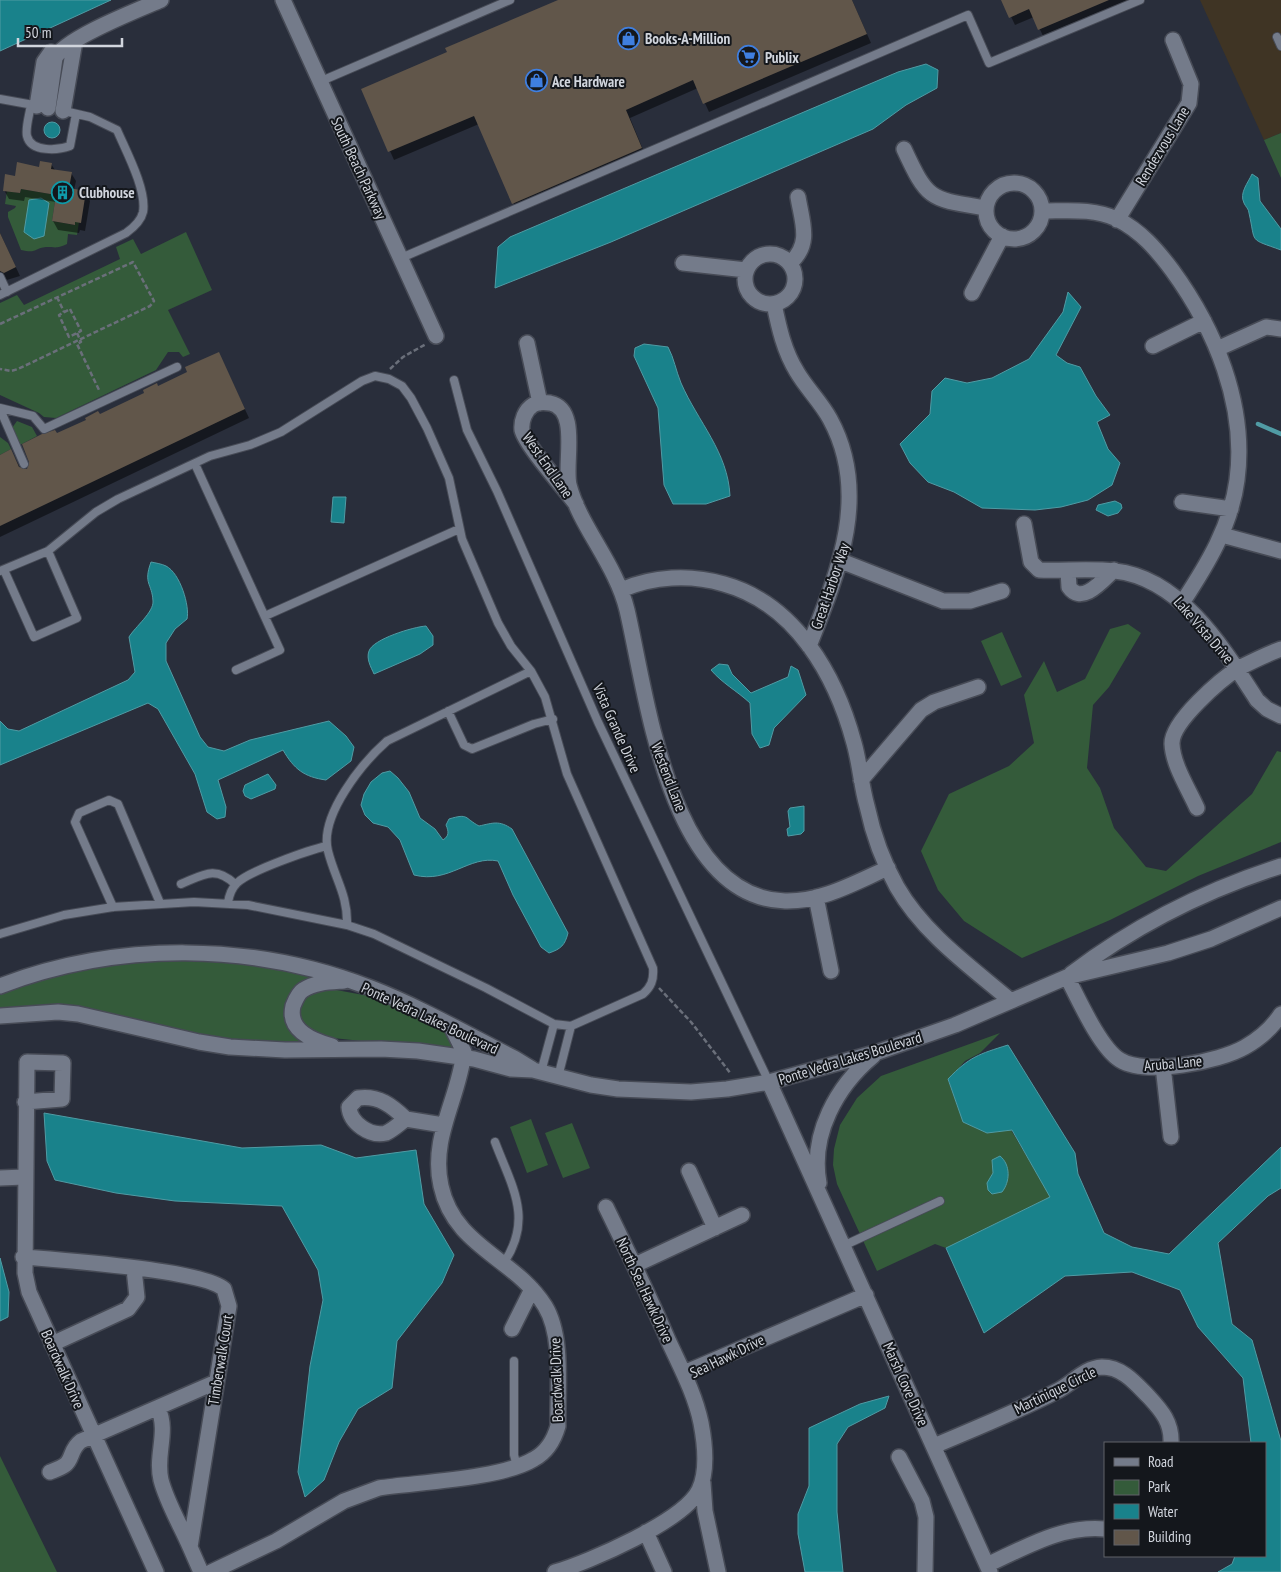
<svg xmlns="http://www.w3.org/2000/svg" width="1281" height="1572" viewBox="0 0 1281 1572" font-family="'PT Sans Narrow',sans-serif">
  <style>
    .industrial { fill: #3f3424 }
    .green { fill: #345b3a }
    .water { fill: #19828b; stroke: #509ba4 }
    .shadow { fill: #0007 }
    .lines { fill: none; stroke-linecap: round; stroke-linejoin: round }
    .stream { stroke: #509ba4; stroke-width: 4.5 }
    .building { fill: #61564a }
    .lane-casing { stroke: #474b56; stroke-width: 10 }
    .street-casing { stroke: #474b56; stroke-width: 18 }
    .path { stroke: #6a6f7a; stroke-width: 2.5; stroke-dasharray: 5 2.5; stroke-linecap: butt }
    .lane { stroke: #747b8a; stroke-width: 8 }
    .street { stroke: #747b8a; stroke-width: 15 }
    .labels { text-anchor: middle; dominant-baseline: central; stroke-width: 4; stroke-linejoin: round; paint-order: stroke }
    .poi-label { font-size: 15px; font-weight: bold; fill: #d1d5dd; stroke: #14171c; text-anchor: start }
    .street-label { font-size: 15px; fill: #d1d5dd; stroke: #14171c }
  </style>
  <rect width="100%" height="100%" fill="#292e3b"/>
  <path class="industrial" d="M1200,0H1281V133L1264,140Z"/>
  <path class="green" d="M1281,133V178L1264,140Z
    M21,189L56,195L52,221L74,225L75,222H79L77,235L68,234L67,244C56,249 56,247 46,247C34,248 37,254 21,250L8,217V212L15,208L16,206L5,204L7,191L20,193Z
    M186,232L212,290L168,310L190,354L183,357L179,352H168L156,370L56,418L44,417L39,413L0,395V303L17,295L24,305L120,259L116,247L133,239L141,254Z
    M17,421L32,427L37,436L20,445L12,428Z
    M0,437L8,443L11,449L0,455Z
    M1128,624L1141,633L1109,687L1093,705L1087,768L1100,788L1114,828L1146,867L1166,871L1252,794L1277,751L1281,752V842L1198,876L1110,920L1022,958L964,921L938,890L921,851L949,794L1009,766L1034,743L1024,695L1044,661L1057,692L1085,679L1110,629Z
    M1002,632L1022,677L1001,686L981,641Z
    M155,958L236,960L322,977L305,980L292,992L306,1045L196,1037L0,1011V991L50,975Z
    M331,989L385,999L441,1026L459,1051L323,1037L314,1033L301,1021C298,995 308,993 331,989Z
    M1000,1033L980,1053L965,1061L948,1080L963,1122L987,1133L1011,1130L1051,1197L946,1248L935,1244L877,1271L837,1184L833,1165L834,1149L840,1125L857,1098L881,1076Z
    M531,1119L548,1165L527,1173L510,1127Z
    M572,1123L590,1168L563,1178L545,1133Z
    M0,1456L57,1572H0Z"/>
  <path class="water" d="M0,0H111L0,51Z
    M926,64L938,70L937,88L906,105L873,129L611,242L495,288L498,247L510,237L898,72Z
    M44 130a8 8 0 1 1 16 0a8 8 0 1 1-16 0Z
    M1252,174L1258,178L1260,201L1281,229V250C1248,238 1256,244 1249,213C1249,209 1245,206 1244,203C1239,193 1248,183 1252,174Z
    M41,198L49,203L44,236L34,239L24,232L29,200Z
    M1068,292L1081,307L1056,355L1067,363L1080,367L1096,396L1110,415L1097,422L1108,449L1120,463L1112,485L1088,500L1061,507L1035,510L982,508L954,492L928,482L910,463L900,444L930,414L932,391L945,378L967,383L992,378L1029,359L1063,312Z
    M644,344L668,347C674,358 676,371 681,383C698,422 728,452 730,496L706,504H673L664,485L658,408L634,356L635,348Z
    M333,497H346L344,523L331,522Z
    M1115,501L1121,504L1122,508L1118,513L1108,516L1096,510L1098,505Z
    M151,562C156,563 162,564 166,566C180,573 190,606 187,619L175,629L166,643V661L200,737L208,747L224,751L250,740L329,721L346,736L354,747L351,761L326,780C304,777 294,769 283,750L218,780L226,807L225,817L217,819L207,812L195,774L158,709L148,703L0,765V721L8,729L19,731L128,680L135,672L129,637C135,627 154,612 153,601C152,583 143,584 151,562Z
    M426,626L433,636V645L420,654L374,674C371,667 366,659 369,651C373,639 413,627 426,626Z
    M719,664L728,665L732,674L751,693L788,677L791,666L798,670L806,695L774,728L769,745L760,748L752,734L750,703C737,691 722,683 711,670Z
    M390,771L398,778L409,792L420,818L435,829L443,840C449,836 449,832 446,825L449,819C469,813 464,818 479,826C493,823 499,820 512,829L568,933C565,945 561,949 549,953L541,947L513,895L498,861C469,855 449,884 414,875L400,840L388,827L373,823L365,815L361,805L364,794L371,782L382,773Z
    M268,774L276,785L275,789L251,799L245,796L243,791L245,785Z
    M804,806V831L801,834L788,836L787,829L790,827L788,811L790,808Z
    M1008,1045L1075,1153L1078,1174L1104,1233L1132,1247L1169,1254L1281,1147V1188L1268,1196L1218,1243L1232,1324L1252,1340L1281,1441V1572H1218L1232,1564L1235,1556H1265V1443H1251L1243,1378L1198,1327L1180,1290L1132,1272L1065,1276L984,1333L946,1248L1050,1197L1012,1130L987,1133L963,1122L948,1079C969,1057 979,1054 1008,1045Z
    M44,1113L242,1148L321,1145L356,1158L416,1150L424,1204L454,1255L442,1283L397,1341L392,1388L358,1409L339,1442L324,1480L305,1497L298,1472L310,1366L323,1300L318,1270L282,1206L175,1201L116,1193L55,1180L47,1161Z
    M1000,1156C1011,1165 1010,1182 1002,1192L992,1194L988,1190L987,1183L993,1173L992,1160Z
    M0,1258L9,1292L8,1317L0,1321Z
    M889,1396L885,1408L848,1427L837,1444V1512L843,1572H805L798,1534V1514L809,1486V1428L860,1404Z"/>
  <path class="shadow" d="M561,0H852L871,43L709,112L698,88L630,118L646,157L518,212L479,124L394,160L390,151L449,53Z
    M1003,0H1133L1044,38L1034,17L1015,25Z
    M51,164L55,170L71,173L76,181L74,190L85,192L90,201L85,231L80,230L79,233L58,230L53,221L56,202L25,197L24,201L9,199L4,190L16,177Z
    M0,233L20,276L0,282Z
    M223,362L249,418L0,537V456L11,451L20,468L27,470L56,435L158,388Z"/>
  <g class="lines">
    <path class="stream" d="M1258,424L1281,434"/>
  </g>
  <path class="building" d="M558,0H852L867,34L703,104L693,80L626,110L642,148L512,204L474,116L388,152L361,89L447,52L445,48Z
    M1001,0H1109L1038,30L1029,9L1009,18Z
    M40,161L52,163L51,169L72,172L69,188L86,191L81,223L75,222V225L52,221L56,195L21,189L20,193L3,191L5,174L15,176L17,162L39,167Z
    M0,233L16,267L4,273L0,271Z
    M219,352L245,409L0,526V455L11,449L19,467L27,469L29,462L22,444L42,434L55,430L57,433L86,420L85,418L98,411L100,414L144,393L143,390L157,383L158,386L187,372L185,367Z"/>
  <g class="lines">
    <defs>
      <path id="lane" d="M1277,37L1281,46
        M319,82L510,0
        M0,99L39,106
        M31,104C30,113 25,128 27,136C31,153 59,150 70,146L76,114
        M401,258L968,15L989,63L1140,0
        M0,277L7,292
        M0,295L126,233C133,228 141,221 143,212C147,190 126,151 117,130L90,117L60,110
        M454,380L467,430L497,491L598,722L769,1082
        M0,408L33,416L44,429L177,367
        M0,409L24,464
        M195,464L280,650L236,670
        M4,570L34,637L77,618L48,551
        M0,571L48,551L96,512L118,499L210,456L250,445L281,432L362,381L375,376L389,379L402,386L411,398L427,428L449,478L462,539L498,623L511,646L531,671L545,697L567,774L653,968C654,980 651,987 643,994L571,1026L554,1024L486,988L374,934L347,925L248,905L194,902L113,907L64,915L0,934
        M265,616L459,529
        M448,711L464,745L472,749L534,724L553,719
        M181,884C203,875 215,865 235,884
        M228,903C229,895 231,889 237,883C249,871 309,850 327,846
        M113,907L75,822L79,813L109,800L118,804L160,903
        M347,925C348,895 335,879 328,851C319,816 362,763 387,741L531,671
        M541,1072L554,1024
        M558,1077L571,1026
        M495,1142C512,1187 534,1219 503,1264
        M843,1246L940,1201
        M514,1361V1455L517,1466"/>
      <path id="street" d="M283,0L436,336
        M37,106L44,62L51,52
        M48,108L55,58C65,38 138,10 161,0
        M63,111L75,41
        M904,149C928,201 930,199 986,208
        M986 211a28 28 0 1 1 56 0a28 28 0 1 1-56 0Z
        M1042,211C1068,211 1093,208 1117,219C1141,231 1157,250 1172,270C1215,329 1247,405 1237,480C1231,526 1207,565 1182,603
        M1117,220L1189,103L1191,84L1173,40
        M745 279a25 25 0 1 1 50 0a25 25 0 1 1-50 0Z
        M683,263L746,270
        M790,263C812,244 802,222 798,197
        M972,293L1002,236
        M774,304C779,328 784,351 797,372C807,389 821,402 830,419C871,494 838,573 809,646
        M527,343L540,403
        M1153,346L1204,321
        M1217,349L1266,327L1281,329
        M1182,502L1231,509
        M576,504C565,489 526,446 522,430C521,421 525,410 533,405C538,402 544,402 550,403C580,409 564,462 569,485C580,527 616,564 627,610C647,695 669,898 785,901C822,902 856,882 888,868
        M1024,524L1031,562L1039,570C1064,571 1090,568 1115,571C1181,578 1224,649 1257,700L1267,709L1281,716
        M1222,535L1281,551
        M841,561L943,601H970L1002,591
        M1068,571L1069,587C1082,606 1103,580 1114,570
        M621,590C653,576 690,574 724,584C796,604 836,676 854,743C860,764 861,785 867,806C873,834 883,862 897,887C924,934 971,967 1011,1001
        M861,780L921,710L934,702L978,687
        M1197,808C1188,788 1173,765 1172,744C1171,722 1221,679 1239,668C1253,661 1267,654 1281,649
        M816,897L831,971
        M1071,974C1134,926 1206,890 1281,866
        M1067,977C1078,998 1100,1048 1120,1060C1146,1076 1219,1062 1245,1047C1259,1039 1272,1028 1281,1014
        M0,986C118,941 253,942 371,988C420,1007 467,1034 514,1058L532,1069
        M0,1016L58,1012L78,1014L199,1042L230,1047L285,1050L381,1049L418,1051L474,1059L511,1069L533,1070L591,1085L618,1089L691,1092L727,1089L769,1082L878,1052L955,1025L1067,977L1168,953L1211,939L1281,908
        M332,1046C314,1041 287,1031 293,1006C295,1001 298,993 303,990C315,982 331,982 344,981
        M1163,1066L1171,1137
        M769,1082L990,1572
        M25,1102L62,1099L63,1063L27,1062L25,1273L29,1292L156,1572
        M406,1119C392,1106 379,1095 358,1098L349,1107C350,1123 370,1137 386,1133C393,1130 400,1123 406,1119L443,1125
        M689,1171L715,1228
        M0,1178L24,1177
        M819,1183C810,1134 837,1086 873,1056
        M23,1257C59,1260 203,1270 224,1289L229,1306L190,1547L201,1572
        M635,1265L742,1215
        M512,1329L532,1289
        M52,1344L128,1309L137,1297L134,1269
        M684,1373L866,1295
        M158,1408C169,1432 155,1455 161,1480C167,1503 181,1526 190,1547
        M934,1446C976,1428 1019,1411 1059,1390C1074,1382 1084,1368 1102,1367C1123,1367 1136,1384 1149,1397C1162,1411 1172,1423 1171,1443
        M899,1457L922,1501L926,1517L925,1572
        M50,1472C55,1470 61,1468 65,1465C73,1459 70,1449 81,1441L216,1382
        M703,1483L705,1511L718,1572
        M646,1532L664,1572
        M987,1565C1026,1547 1062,1525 1105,1529
        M211,1572L276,1541L344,1501L379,1488C420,1482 501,1479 534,1459C547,1452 554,1440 558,1426C557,1391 564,1337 545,1306C515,1258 454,1247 441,1186C430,1138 459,1098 464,1052L451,1026
        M555,1572C589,1562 684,1521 699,1490C708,1471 705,1444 701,1423C695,1394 681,1368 669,1342C649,1296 628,1252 606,1207"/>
    </defs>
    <use href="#lane" class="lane-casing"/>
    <use href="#street" class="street-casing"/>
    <path class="path" d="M57,297L64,312
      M70,309L81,331L69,337L59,315Z
      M0,324L133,262L154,301L150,306L18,369L11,371L0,369
      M77,333L81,342L77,344L100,392
      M390,369L403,357L426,344
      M659,988L691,1022L731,1074"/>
    <use href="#lane" class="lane"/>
    <use href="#street" class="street"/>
  </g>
  <defs>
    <symbol id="shop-ring" viewBox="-11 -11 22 22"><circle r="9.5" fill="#14171c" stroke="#3f7fe0" stroke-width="1.5"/><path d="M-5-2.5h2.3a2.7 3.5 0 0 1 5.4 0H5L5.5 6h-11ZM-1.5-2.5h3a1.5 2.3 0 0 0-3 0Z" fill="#3f7fe0"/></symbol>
    <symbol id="supermarket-ring" viewBox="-11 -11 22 22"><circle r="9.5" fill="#14171c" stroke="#3f7fe0" stroke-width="1.5"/><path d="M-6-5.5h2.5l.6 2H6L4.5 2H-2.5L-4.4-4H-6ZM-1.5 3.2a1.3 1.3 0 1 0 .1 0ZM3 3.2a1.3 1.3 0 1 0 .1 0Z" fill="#3f7fe0"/></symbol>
    <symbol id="building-ring" viewBox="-11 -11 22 22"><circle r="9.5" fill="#14171c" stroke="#0f9aa8" stroke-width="1.5"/><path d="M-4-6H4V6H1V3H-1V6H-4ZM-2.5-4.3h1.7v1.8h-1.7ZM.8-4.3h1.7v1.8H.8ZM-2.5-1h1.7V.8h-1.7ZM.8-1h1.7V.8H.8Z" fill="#0f9aa8"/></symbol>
  </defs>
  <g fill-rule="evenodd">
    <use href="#shop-ring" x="616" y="26" width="25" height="25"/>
    <use href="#supermarket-ring" x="736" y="44" width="25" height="25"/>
    <use href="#shop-ring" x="524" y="68" width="25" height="25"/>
    <use href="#building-ring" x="50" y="180" width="25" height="25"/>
  </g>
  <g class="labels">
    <g class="poi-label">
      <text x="645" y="38">Books-A-Million</text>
      <text x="765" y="57">Publix</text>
      <text x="552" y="81">Ace Hardware</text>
      <text x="79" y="192">Clubhouse</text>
    </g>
    <g class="street-label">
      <text transform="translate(1162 146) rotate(-59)">Rendezvous Lane</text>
      <text transform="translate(359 168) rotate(65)">South Beach Parkway</text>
      <text transform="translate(548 465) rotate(55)">West End Lane</text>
      <text transform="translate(830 586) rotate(-71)">Great Harbor Way</text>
      <text transform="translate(1204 630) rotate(49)">Lake Vista Drive</text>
      <text transform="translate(617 728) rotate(66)">Vista Grande Drive</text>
      <text transform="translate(669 777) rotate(69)">Westend Lane</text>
      <text transform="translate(430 1018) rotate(25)">Ponte Vedra Lakes Boulevard</text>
      <text transform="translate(850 1058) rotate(-17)">Ponte Vedra Lakes Boulevard</text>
      <text transform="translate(1173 1063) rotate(-5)">Aruba Lane</text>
      <text transform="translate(645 1290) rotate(65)">North Sea Hawk Drive</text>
      <text transform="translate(727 1356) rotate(-26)">Sea Hawk Drive</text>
      <text transform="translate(220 1360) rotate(-81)">Timberwalk Court</text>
      <text transform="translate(63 1369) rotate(66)">Boardwalk Drive</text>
      <text transform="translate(556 1380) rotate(-92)">Boardwalk Drive</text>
      <text transform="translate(906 1384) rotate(66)">Marsh Cove Drive</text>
      <text transform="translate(1055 1390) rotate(-26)">Martinique Circle</text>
    </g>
  </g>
  <rect x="1104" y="1442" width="162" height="115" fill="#14171c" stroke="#606369"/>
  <rect x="1114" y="1458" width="25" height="8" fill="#747b8a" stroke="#606369"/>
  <text x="1148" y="1467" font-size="15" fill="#d1d5dd">Road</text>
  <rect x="1114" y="1480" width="25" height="15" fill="#345b3a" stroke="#606369"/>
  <text x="1148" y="1492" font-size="15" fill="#d1d5dd">Park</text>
  <rect x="1114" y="1504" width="25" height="15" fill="#19828b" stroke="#606369"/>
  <text x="1148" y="1517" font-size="15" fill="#d1d5dd">Water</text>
  <rect x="1114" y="1530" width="25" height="15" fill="#61564a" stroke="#606369"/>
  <text x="1148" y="1542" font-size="15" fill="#d1d5dd">Building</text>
  <path d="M18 38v8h104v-8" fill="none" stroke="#d1d5dd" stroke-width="2.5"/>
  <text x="25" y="38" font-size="15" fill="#d1d5dd" stroke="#14171c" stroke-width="4" paint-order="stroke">50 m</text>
</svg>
